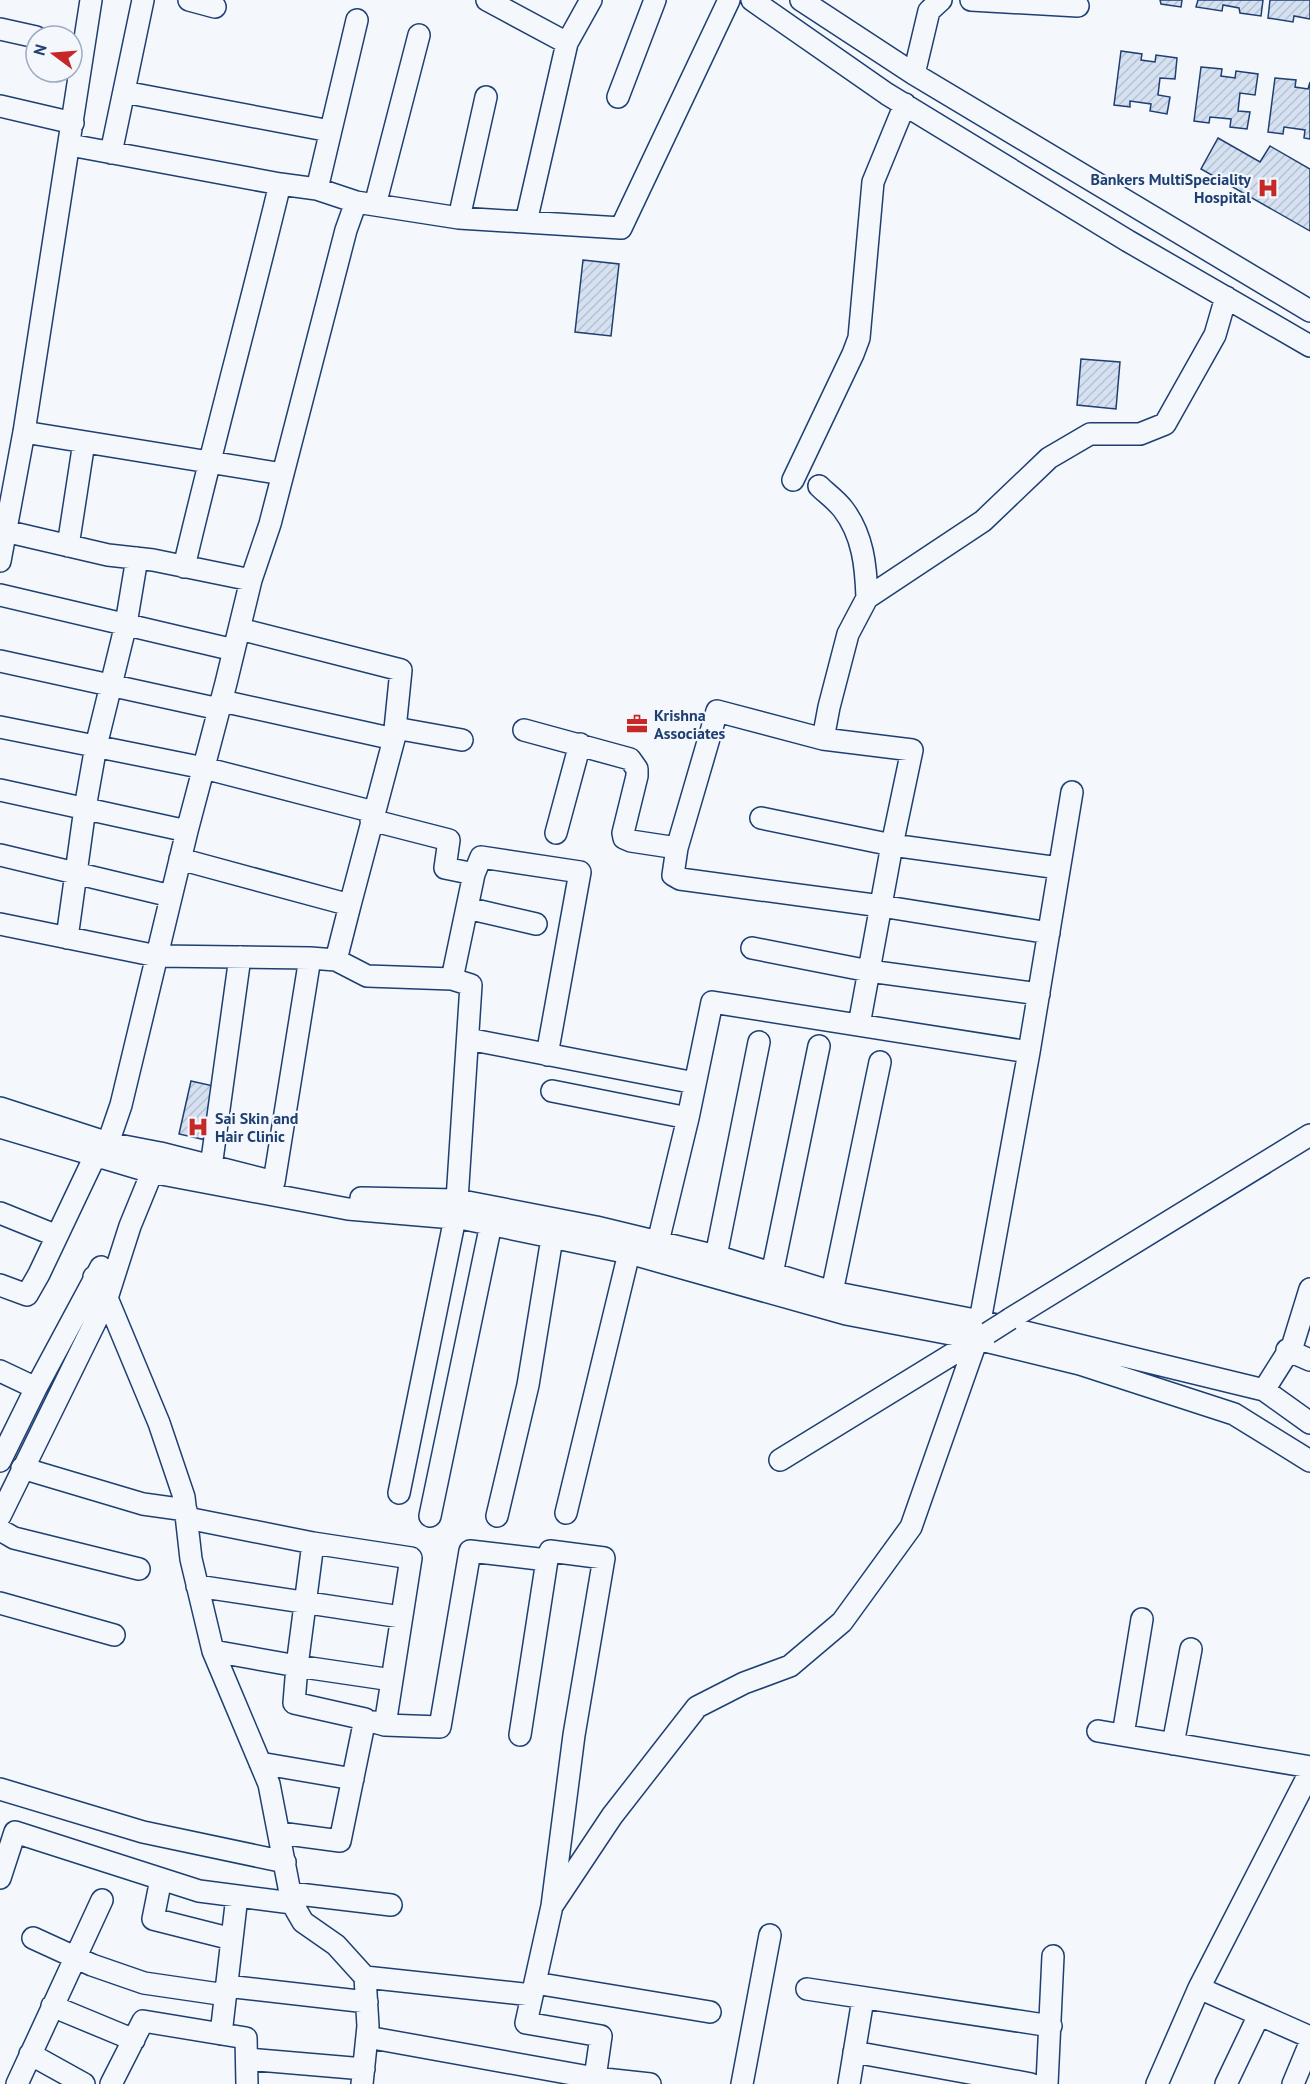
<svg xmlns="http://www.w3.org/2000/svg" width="1310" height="2084" viewBox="0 0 1310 2084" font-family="'PT Sans',sans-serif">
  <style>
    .building { fill: url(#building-hatch); stroke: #1d3f73; stroke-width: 1.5 }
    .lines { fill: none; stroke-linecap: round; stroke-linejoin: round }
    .minor-casing { stroke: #1d3f73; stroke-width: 24 }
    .minor { stroke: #f4f7fb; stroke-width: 21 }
    .minor-bridge-casing { stroke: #1d3f73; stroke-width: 24; stroke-linecap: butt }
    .minor-bridge { stroke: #f4f7fb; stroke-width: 21 }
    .labels { text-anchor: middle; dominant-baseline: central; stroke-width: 4.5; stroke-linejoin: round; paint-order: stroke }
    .poi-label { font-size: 16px; font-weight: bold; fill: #1d3f73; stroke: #f4f7fb; text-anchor: start }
  </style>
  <defs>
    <pattern id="building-hatch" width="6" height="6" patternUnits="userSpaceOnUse" patternTransform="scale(1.5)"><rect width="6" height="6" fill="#d5e0f0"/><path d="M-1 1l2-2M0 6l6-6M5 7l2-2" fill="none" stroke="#b6c1d1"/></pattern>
  </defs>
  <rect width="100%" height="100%" fill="#f4f7fb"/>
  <path class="building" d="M1160,0H1182L1181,7L1161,4Z
    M1198,0H1263L1261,16L1240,13L1239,8L1223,5L1222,11L1196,7Z
    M1270,0H1310V19L1294,16L1293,22L1268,18Z
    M1121,51L1142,54L1141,60L1155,62L1156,55L1177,58L1175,79L1160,78L1158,95L1170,97L1167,114L1150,111L1151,104L1130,101V107L1114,105Z
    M1201,67L1222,69L1221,76L1235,78L1236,71L1258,74L1255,95L1240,93L1238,111L1250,112L1247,129L1230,127L1231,119L1210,117L1209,123L1194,121Z
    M1275,78L1296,80L1295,87L1308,89L1310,82V139L1304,138L1305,130L1284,127L1283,134L1268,132Z
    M1218,138L1260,162L1270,146L1310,169V231L1201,169Z
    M583,260L619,264L611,336L575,332Z
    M1081,359L1120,362L1116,409L1077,405Z
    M191,1081L218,1087L206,1140L179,1134Z"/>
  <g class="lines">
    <defs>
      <path id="minor" d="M189,0L215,7
        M487,0L567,43
        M752,0L887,94L1128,241L1310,346
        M801,0L914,74L1310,311
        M971,0L1078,6
        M0,29L36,37
        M914,74L929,11L941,0
        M124,92L330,131
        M618,97L655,0
        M0,106L73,123
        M70,145L280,184L317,189L357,20
        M111,153L143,0
        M317,189L356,202L459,218L621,228L729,0
        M375,205L419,35
        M459,218L486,97
        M526,222L567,43L591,0
        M24,432L283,474
        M793,480L853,354L859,338L873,182L905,104
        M819,486C826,493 836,500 843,509C863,535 866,566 867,598
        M5,531L108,555L153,560L251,580L270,524L346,230L356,202
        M68,546L84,442
        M0,561L24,432L91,0
        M184,567C214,439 249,312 280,184
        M0,595L234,650
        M240,629L401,670L394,739
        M0,661L219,709
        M0,727L204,768L374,812
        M395,728L462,740
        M524,730L630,759L637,769V776L623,833L624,838L631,841L677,848
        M823,739L829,707L848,634L867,598L983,521L1049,458L1090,434H1140L1165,424L1215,335L1226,297
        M0,790L187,831
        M761,818L892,845L912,750L823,739L717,711L677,848L673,875L680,879L881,906L1049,933
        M371,820L449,840L445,868L474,874L452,979L471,985L457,1200
        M556,833L580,744
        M0,855L171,896
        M180,859L350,905L394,739L222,701
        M474,874L481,857L580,872L547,1055
        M467,908L536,924
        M0,924L157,956L310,958
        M67,938L85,808L96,746L126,624L137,558
        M752,948L869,971L1039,994
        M336,960L367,976L452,979
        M859,1025L892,845L1059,868
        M468,1039L695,1083
        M552,1091L688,1118
        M0,1108L108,1143L160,1153L266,1180
        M0,1127L151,1172L348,1209L465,1219L629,1253L846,1314L977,1339L1080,1364L1234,1414L1310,1461
        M108,1143L121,1105L187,831L226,683L251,580
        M211,1167L240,957
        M274,1182L310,958L336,960L350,905
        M361,1198L457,1200L596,1227L716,1256L832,1292L980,1321L1264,1390L1310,1423
        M0,1213L57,1236
        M658,1242L688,1118L712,1002L1029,1052
        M716,1256L759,1042
        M772,1274L819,1046
        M94,1277L107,1298L159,1423L184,1497L191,1559L213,1651L269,1784L292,1903L303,1922L336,1945L365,1977L368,2026L362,2084
        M0,1285L27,1295L39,1274L95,1156
        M832,1292L880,1062
        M1010,1319L1310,1135
        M980,1321L1029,1052L1072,792
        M1287,1350L1310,1360
        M0,1371L36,1388
        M1264,1390L1293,1344L1310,1289
        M780,1460L982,1336
        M0,1461L36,1388L101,1267
        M22,1468L143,1504L186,1510
        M399,1493L455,1218
        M566,1513L629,1253
        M0,1516L107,1298L130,1226L157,1160
        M430,1516L491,1224
        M497,1516L528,1385L552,1238
        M187,1518L313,1543L297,1666L213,1651
        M0,1530L14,1538L139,1569
        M313,1543L411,1558L385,1725L374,1722
        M547,1560L550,1551L604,1558L574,1735L552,1906L526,2023L601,2036L595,2078L650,2084
        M197,1586L401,1617
        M0,1603L114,1635
        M385,1725L440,1727L470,1551L547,1560L520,1735
        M1098,1731L1310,1767
        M1123,1735L1142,1619
        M1173,1744L1191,1649
        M260,1763L353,1779
        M0,1789L143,1832L285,1862
        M280,1833L340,1841L365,1719L294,1703L297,1666L392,1680
        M0,1878L15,1832L199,1891L292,1903
        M161,1879L153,1919L232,1939
        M290,1893L391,1905
        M552,1906L612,1816L697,1707L744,1683L790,1666L842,1622L911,1527L977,1339
        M33,1938L92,1965L144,1983L226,1995
        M365,1977L532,1995
        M535,1983L710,2012
        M226,1986L367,2002
        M1199,1988L1310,2037
        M807,1989L1051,2026
        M52,2006L134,2040
        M221,2034L237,1896
        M367,2037L595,2078V2084
        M854,2052L1031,2084
        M30,2054L84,2084
        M247,2059L364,2069
        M17,2084L102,1900
        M111,2084L143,2021L246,2038L247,2084
        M742,2084L770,1935
        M849,2084L863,1999
        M1047,2084L1053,1956
        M1157,2084L1199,1988L1310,1772
        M1226,2084L1259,2015
        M1293,2084L1310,2043"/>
    </defs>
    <use href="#minor" class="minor-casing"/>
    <use href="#minor" class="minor"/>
    <defs>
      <path id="minor-bridge" d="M988,1333L1010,1319"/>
    </defs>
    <use href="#minor-bridge" class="minor-bridge-casing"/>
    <use href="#minor-bridge" class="minor-bridge"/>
  </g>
  <defs>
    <symbol id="hospital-bare" viewBox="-9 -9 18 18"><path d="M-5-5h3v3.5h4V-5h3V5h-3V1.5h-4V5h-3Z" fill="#c62828" stroke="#f4f7fb" stroke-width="2.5" paint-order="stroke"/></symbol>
    <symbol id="office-bare" viewBox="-9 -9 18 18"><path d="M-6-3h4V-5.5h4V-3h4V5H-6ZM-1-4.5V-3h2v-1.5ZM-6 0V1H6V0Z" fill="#c62828" stroke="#f4f7fb" stroke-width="2.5" paint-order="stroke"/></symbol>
  </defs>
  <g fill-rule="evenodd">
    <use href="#hospital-bare" x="1253" y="173" width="30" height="30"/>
    <use href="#office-bare" x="622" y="709" width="30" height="30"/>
    <use href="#hospital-bare" x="183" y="1112" width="30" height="30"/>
  </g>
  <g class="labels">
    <g class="poi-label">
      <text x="1251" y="179" text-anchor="end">Bankers MultiSpeciality<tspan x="1251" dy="18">Hospital</tspan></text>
      <text x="654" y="715">Krishna<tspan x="654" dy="18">Associates</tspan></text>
      <text x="215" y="1118">Sai Skin and<tspan x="215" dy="18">Hair Clinic</tspan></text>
    </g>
  </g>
  <g transform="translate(54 54) rotate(286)"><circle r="28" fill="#f4f7fb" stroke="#9eadc5" stroke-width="1.5"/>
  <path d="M0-4.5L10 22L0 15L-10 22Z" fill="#c62828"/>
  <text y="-9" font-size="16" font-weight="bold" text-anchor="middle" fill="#1d3f73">N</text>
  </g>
</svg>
